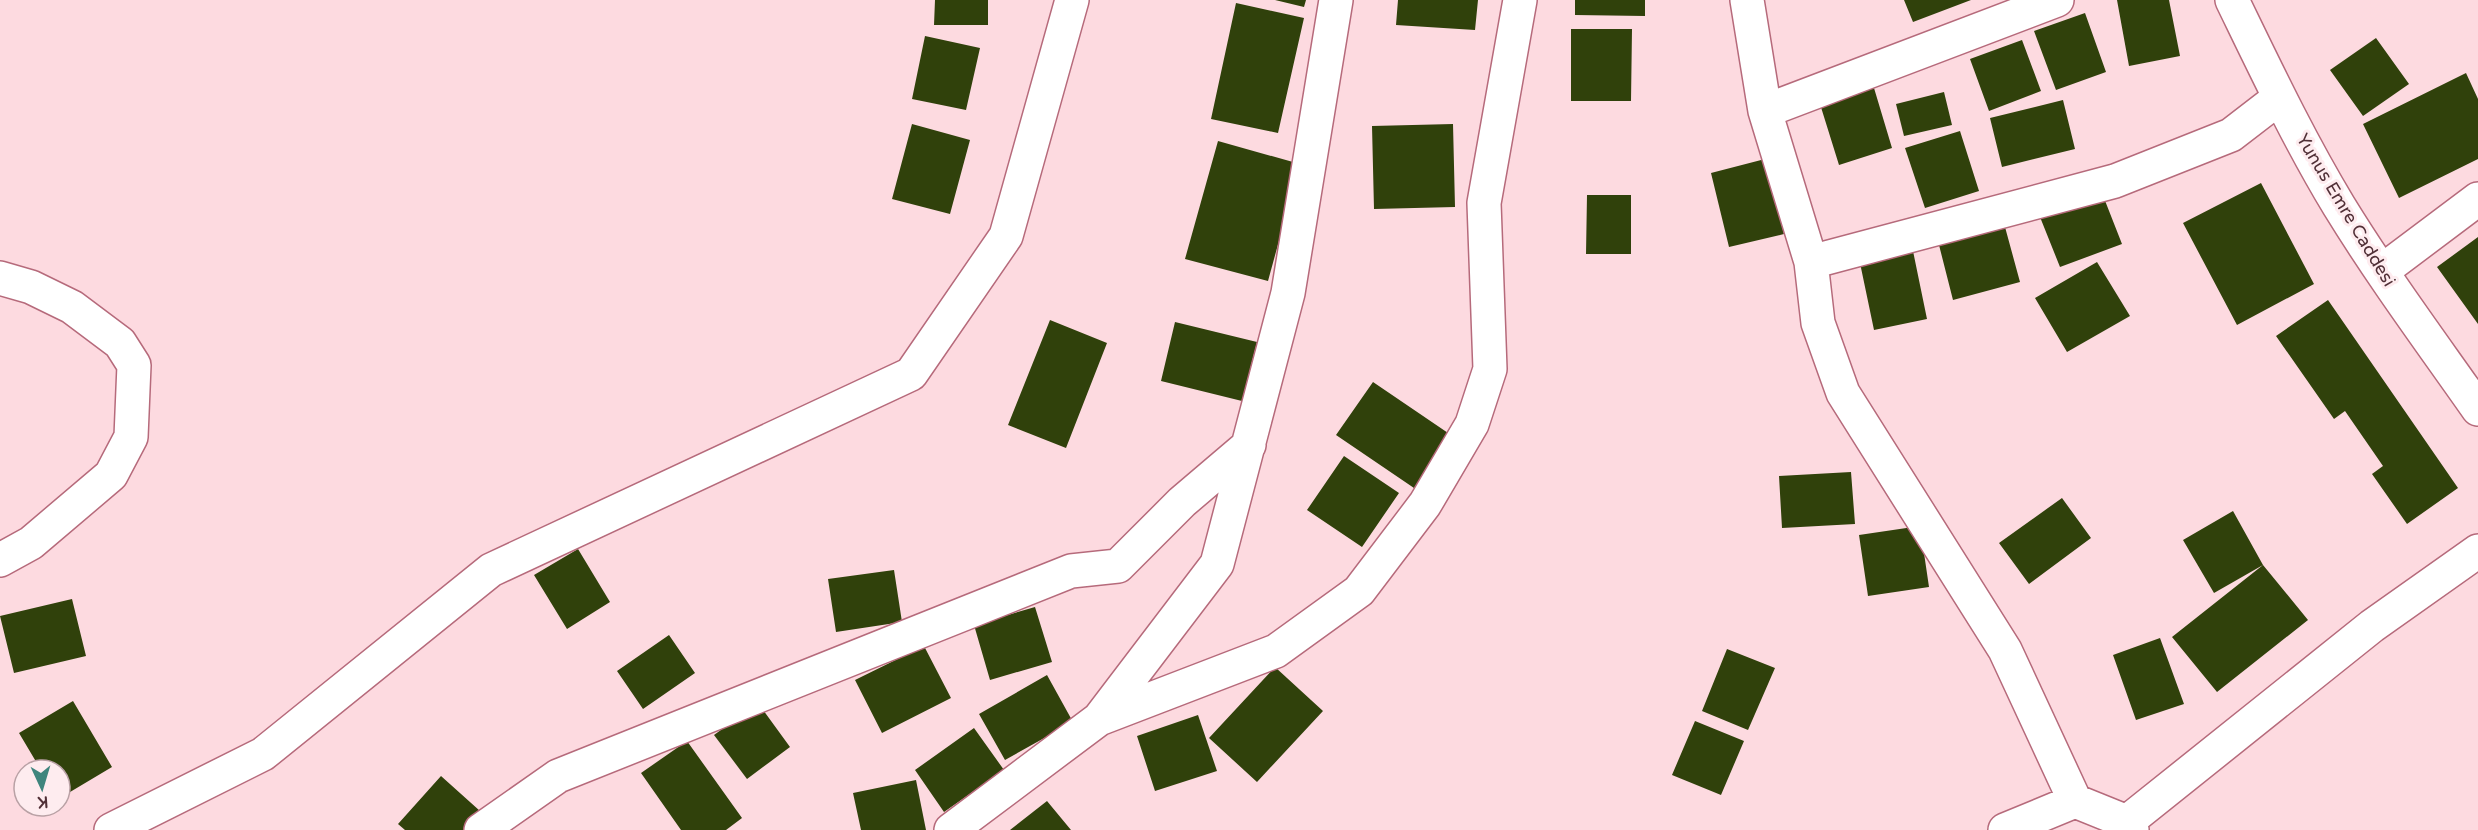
<svg xmlns="http://www.w3.org/2000/svg" width="2478" height="830" viewBox="0 0 2478 830" font-family="'Varela Round',sans-serif">
  <style>
    .building { fill: #30410b }
    .lines { fill: none; stroke-linecap: round; stroke-linejoin: round }
    .street-casing { stroke: #b66a7b; stroke-width: 36 }
    .secondary-casing { stroke: #b66a7b; stroke-width: 36 }
    .street { stroke: #fff; stroke-width: 33 }
    .secondary { stroke: #fff; stroke-width: 33 }
    .labels { text-anchor: middle; dominant-baseline: central; stroke-width: 6; stroke-linejoin: round; paint-order: stroke }
    .street-label { font-size: 18px; fill: #513037; stroke: #feecef }
  </style>
  <rect width="100%" height="100%" fill="#fddae0"/>
  <path class="building" d="M935,0H988V25H934Z
    M1275,0H1306L1304,7Z
    M1398,0H1478L1475,30L1396,25Z
    M1575,0H1645V16L1575,15Z
    M1904,0H1971L1913,22Z
    M2117,0H2169L2180,56L2129,66Z
    M1236,3L1304,18L1278,133L1211,119Z
    M2085,13L2106,72L2056,90L2034,31Z
    M1571,29H1632L1631,101H1571Z
    M925,36L980,48L966,110L912,99Z
    M2376,38L2409,84L2363,116L2330,70Z
    M2022,40L2041,91L1989,111L1970,59Z
    M2466,73L2478,99V159L2399,198L2363,124Z
    M1874,88L1892,148L1839,165L1820,104Z
    M1944,92L1952,125L1904,136L1896,104Z
    M2063,100L2075,149L2002,167L1990,118Z
    M912,124L970,140L950,214L892,199Z
    M1453,124L1455,207L1374,209L1372,126Z
    M1960,131L1979,191L1925,208L1905,148Z
    M1218,141L1300,164L1268,281L1185,259Z
    M1765,159L1784,234L1729,247L1711,173Z
    M2261,183L2314,284L2237,325L2183,223Z
    M2102,193L2122,244L2060,267L2040,217Z
    M1587,195H1631V254H1586Z
    M2005,227L2020,282L1953,300L1939,245Z
    M2478,237V324L2437,267Z
    M1913,251L1927,319L1874,330L1860,263Z
    M2097,262L2130,316L2067,352L2035,298Z
    M2328,300L2458,488L2407,524L2372,474L2383,466L2345,411L2334,419L2276,336Z
    M1050,320L1107,343L1066,448L1008,425Z
    M1175,322L1257,342L1242,401L1161,381Z
    M1373,382L1451,435L1414,488L1336,435Z
    M1344,456L1399,493L1362,547L1307,510Z
    M1851,472L1855,524L1782,528L1779,476Z
    M2062,498L2091,538L2029,584L1999,543Z
    M2233,511L2263,565L2214,593L2183,540Z
    M1920,526L1929,587L1868,596L1859,535Z
    M578,549L610,602L567,629L534,575Z
    M2263,565L2308,620L2217,692L2172,637Z
    M894,570L902,622L836,632L828,579Z
    M72,599L86,656L14,673L0,616Z
    M1035,607L1052,662L990,680L974,625Z
    M669,635L695,673L643,709L617,671Z
    M2160,638L2184,704L2136,720L2113,655Z
    M924,646L951,698L882,733L855,680Z
    M1727,649L1775,668L1748,730L1702,711Z
    M1275,667L1323,711L1257,782L1209,738Z
    M1047,675L1073,722L1005,760L979,714Z
    M73,701L112,767L60,798V770H41L19,733Z
    M758,703L790,747L747,779L714,735Z
    M1198,715L1217,771L1155,791L1137,736Z
    M1695,721L1744,741L1721,795L1672,775Z
    M974,728L1004,770L944,812L915,770Z
    M687,741L742,818L726,830H681L641,773Z
    M441,776L480,811L463,830H405L398,824Z
    M916,780L926,830H861L853,793Z
    M1047,801L1071,830H1010Z"/>
  <g class="lines">
    <defs>
      <path id="street" d="M1747,0L1765,111L1811,262L1818,323L1843,393L2005,650L2075,801L2127,822L2132,830
        M1765,111L2057,0
        M1811,262L2115,181L2231,135L2279,98
        M2382,271L2478,199
        M0,278L31,287L72,307L120,343L134,365L131,437L111,475L31,543L0,560
        M1099,719L1276,651L1359,591L1425,504L1472,424L1490,369L1484,203L1520,0
        M2127,822L2372,626L2478,551
        M111,830L263,754L491,570L911,374L1006,236L1072,0
        M481,830L558,776L1071,571L1118,566L1182,502L1249,445
        M951,830L1099,719L1217,564L1288,293L1336,0
        M2005,830L2075,801"/>
      <path id="secondary" d="M2232,0C2266,70 2299,140 2339,206C2382,276 2431,342 2478,409"/>
    </defs>
    <use href="#street" class="street-casing"/>
    <use href="#secondary" class="secondary-casing"/>
    <use href="#street" class="street"/>
    <use href="#secondary" class="secondary"/>
  </g>
  <g class="labels">
    <g class="street-label">
      <text transform="translate(2346 210) rotate(59)">Yunus Emre Caddesi</text>
    </g>
  </g>
  <g transform="translate(42 788) rotate(176)"><circle r="28" fill="#feecef" stroke="#b9a1a5" stroke-width="1.5"/>
  <path d="M0-4.5L10 22L0 15L-10 22Z" fill="#3f857d"/>
  <text y="-9" font-size="16" font-weight="bold" text-anchor="middle" fill="#513037">K</text>
  </g>
</svg>
